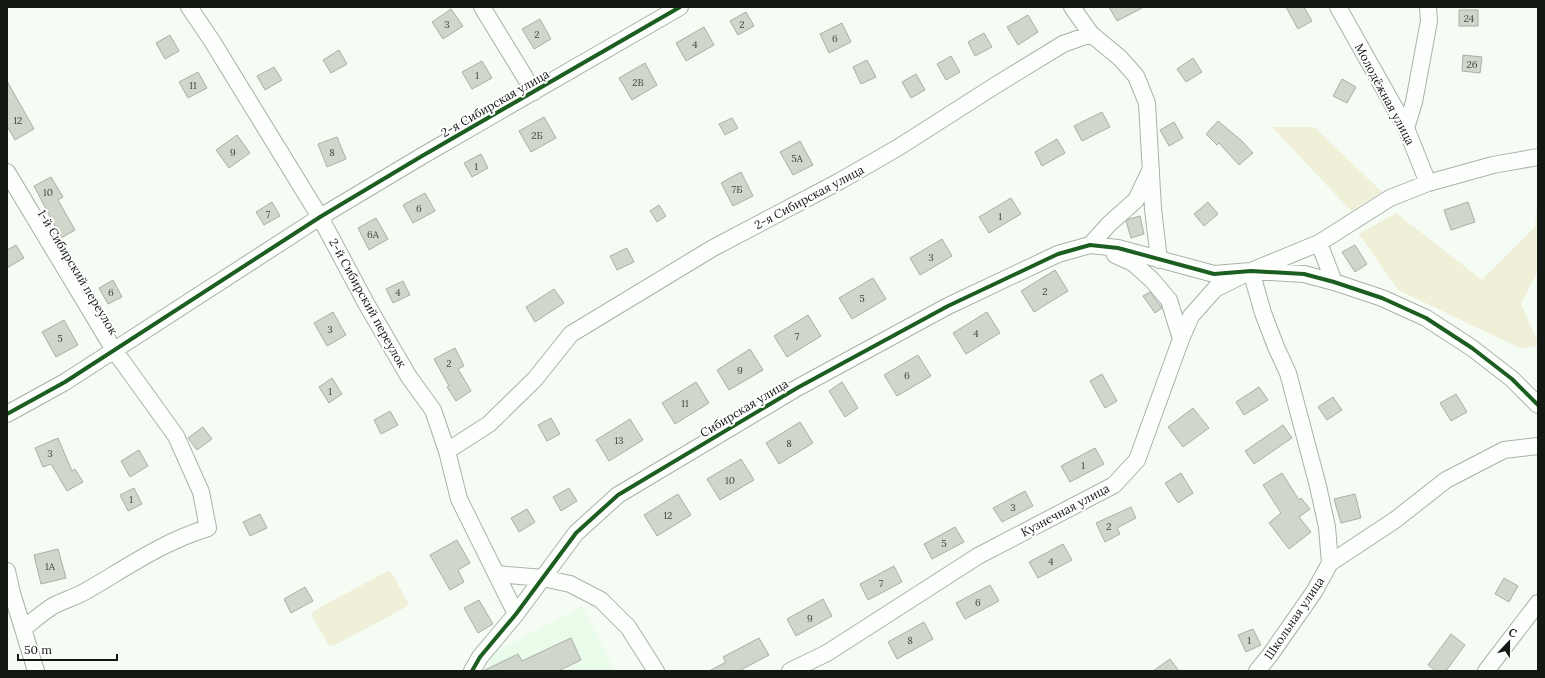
<svg xmlns="http://www.w3.org/2000/svg" width="1545" height="678" viewBox="0 0 1545 678" font-family="Lora,serif">
  <style>
    .built { fill: #ebfbea }
    .green { fill: #f0efd8 }
    .building { fill: #d0d6c9; stroke: #abafa8 }
    .lines { fill: none; stroke-linecap: round; stroke-linejoin: round }
    .street-casing { stroke: #aab1aa; stroke-width: 18 }
    .street { stroke: #fdfffd; stroke-width: 16 }
    .cycleway-casing { stroke: #fff; stroke-width: 6 }
    .cycleway { stroke: #1b5e20; stroke-width: 4 }
    .labels { text-anchor: middle; dominant-baseline: central; stroke-width: 4; stroke-linejoin: round; paint-order: stroke }
    .number-label { font-size: 10px; fill: #424840 }
    .street-label { font-size: 12px; fill: #121812; stroke: #fff }
  </style>
  <rect width="100%" height="100%" fill="#f4fcf4"/>
  <path class="built" d="M582,606L615,671H484L494,653Z"/>
  <path class="green" d="M1272,127H1314L1382,192L1351,211Z
    M1538,195V270L1521,304L1538,342V346L1520,348L1398,290L1359,234L1396,213L1482,280L1535,227Z
    M388,571L392,573L408,603L406,607L333,646L328,644L312,616L313,611Z"/>
  <path class="building" d="M1109,7H1144L1117,21Z
    M1286,7H1304L1312,21L1298,29Z
    M451,9L463,26L443,39L432,22Z
    M1459,10H1478V26H1459Z
    M746,12L754,26L738,35L730,21Z
    M1028,15L1038,32L1018,45L1007,27Z
    M540,19L551,39L534,49L522,29Z
    M842,23L851,42L829,53L820,34Z
    M704,27L714,45L686,61L676,43Z
    M984,33L992,47L975,56L968,42Z
    M170,35L179,51L165,59L156,43Z
    M339,50L347,64L331,73L323,60Z
    M1463,55L1482,57L1480,73L1462,71Z
    M951,56L960,72L946,80L937,64Z
    M1193,58L1202,72L1186,82L1177,69Z
    M867,60L876,77L861,84L853,67Z
    M482,61L492,78L472,89L462,72Z
    M645,63L657,85L632,100L619,78Z
    M274,67L282,80L265,90L257,76Z
    M198,72L207,88L188,98L179,82Z
    M916,74L925,90L911,98L902,82Z
    M1342,79L1356,87L1347,103L1333,96Z
    M7,81L34,129L15,140L7,126Z
    M1102,112L1110,127L1082,141L1074,126Z
    M544,117L556,138L531,152L519,131Z
    M732,118L738,128L725,135L719,124Z
    M1218,121L1242,141L1253,153L1239,165L1219,143L1217,145L1206,134Z
    M1174,122L1183,138L1169,146L1160,130Z
    M237,135L250,153L229,168L216,150Z
    M337,137L346,159L327,167L318,144Z
    M1057,139L1065,153L1042,166L1035,152Z
    M800,141L813,165L793,175L780,152Z
    M481,154L488,168L472,177L464,163Z
    M741,172L753,196L733,206L721,183Z
    M51,177L63,197L58,200L75,230L61,238L34,186Z
    M425,193L435,211L413,223L403,205Z
    M1011,198L1021,214L989,233L979,217Z
    M272,202L280,216L264,225L256,212Z
    M1208,202L1218,214L1204,226L1194,214Z
    M1468,202L1475,222L1451,230L1444,210Z
    M659,205L666,216L657,222L650,211Z
    M1140,216L1144,234L1131,238L1126,221L1129,219Z
    M376,218L388,239L369,250L358,228Z
    M942,239L952,256L920,275L910,258Z
    M16,245L24,258L7,268V250Z
    M1355,245L1367,264L1355,272L1342,252Z
    M627,248L634,262L617,270L610,256Z
    M1055,270L1068,291L1034,312L1021,291Z
    M873,278L886,299L852,319L839,298Z
    M113,280L122,297L108,304L99,288Z
    M403,281L410,295L393,303L386,289Z
    M554,289L564,303L535,322L526,307Z
    M1150,292L1160,305L1162,308L1155,313L1143,296Z
    M333,312L346,335L327,346L314,323Z
    M987,312L1000,333L966,354L953,333Z
    M808,315L821,336L787,357L774,336Z
    M64,320L78,345L56,357L42,332Z
    M455,348L464,366L458,369L471,391L456,401L447,387L449,386L434,359Z
    M750,349L763,370L729,390L717,370Z
    M918,355L931,376L897,396L884,375Z
    M1102,374L1117,401L1105,408L1090,381Z
    M332,378L342,394L329,403L319,387Z
    M696,382L709,403L675,424L662,403Z
    M842,382L858,408L845,417L829,391Z
    M1259,387L1268,400L1244,415L1236,402Z
    M1456,394L1467,412L1451,421L1440,403Z
    M1333,397L1342,410L1327,420L1318,407Z
    M1193,408L1209,428L1183,447L1168,427Z
    M390,411L398,425L381,434L374,420Z
    M551,418L560,434L547,441L538,425Z
    M630,419L643,440L609,461L596,440Z
    M800,422L813,443L779,464L766,443Z
    M1283,425L1292,438L1254,464L1245,451Z
    M203,427L212,439L197,450L188,438Z
    M58,438L72,471L75,469L83,482L67,491L51,464L43,467L35,448Z
    M1095,448L1104,464L1070,482L1061,466Z
    M139,450L148,466L130,477L121,461Z
    M741,459L754,480L720,500L707,479Z
    M1181,473L1193,493L1178,503L1165,483Z
    M1282,473L1299,500L1301,498L1310,509L1299,517L1311,532L1289,549L1269,523L1281,513L1263,485Z
    M134,488L142,504L128,511L120,495Z
    M569,488L577,501L561,511L553,497Z
    M1025,491L1033,506L1002,522L993,508Z
    M678,494L691,515L657,536L644,515Z
    M1355,494L1361,518L1341,523L1334,499Z
    M1131,507L1136,518L1117,528L1120,534L1105,542L1096,523Z
    M527,509L535,522L519,532L511,518Z
    M260,514L267,528L250,536L243,522Z
    M955,527L964,542L932,559L924,544Z
    M457,540L470,563L458,570L464,582L450,590L430,555Z
    M1063,544L1072,560L1038,578L1029,562Z
    M58,549L66,578L41,584L34,555Z
    M894,566L902,582L868,600L860,584Z
    M1504,578L1518,586L1509,602L1495,594Z
    M990,585L999,601L965,619L956,603Z
    M305,587L313,601L291,613L284,599Z
    M823,599L832,616L796,636L787,619Z
    M479,600L493,624L478,633L464,608Z
    M924,622L933,639L897,659L888,642Z
    M1253,629L1261,645L1246,652L1238,635Z
    M1451,634L1465,645L1446,671H1436L1428,665Z
    M571,638L581,660L558,671H483L518,654L522,661Z
    M759,638L769,655L739,671H709L726,662L723,657Z
    M1170,659L1179,671H1153Z"/>
  <g class="lines">
    <defs>
      <path id="street" d="M189,7L212,41L320,217L367,305L409,377L433,410L447,451L459,499L516,614
        M482,7L534,92
        M1072,7L1091,34L1120,58L1136,76L1147,103L1153,209L1159,260
        M1338,7L1406,128L1428,183
        M1406,128L1414,102L1429,21L1428,7
        M7,172L114,350L176,436L201,492L208,528C164,541 126,568 86,591C76,597 64,600 53,606C43,612 33,621 24,628
        M1319,243L1334,282
        M1090,245L1109,224L1136,200L1150,171
        M1115,255L1133,263L1152,280L1169,300L1181,339
        M1251,271L1263,313L1276,347L1288,373L1318,486L1327,527L1330,563
        M7,414L65,382L320,217L422,156L680,7
        M447,451L489,424L535,379L571,334L713,248L840,181L899,147L996,85L1063,44L1091,34
        M7,571L12,593L36,671
        M496,574L543,578L570,584L601,600L628,627L656,671
        M472,671L480,657L516,614L576,533L618,495L797,388L948,306L1058,254L1090,245L1118,248L1214,274L1251,271L1304,274L1334,282L1382,298L1426,318L1472,348L1512,379L1538,405
        M790,671L827,653L978,556L1114,485L1137,460L1181,339L1191,316L1215,289L1251,271L1319,243L1390,198L1428,183L1493,165L1538,157
        M1257,671L1270,655L1314,592L1330,563L1395,520L1446,480L1504,450L1538,446
        M1486,671L1538,603"/>
    </defs>
    <use href="#street" class="street-casing"/>
    <use href="#street" class="street"/>
    <defs>
      <path id="cycleway" d="M7,414L65,382L320,217L422,156L680,7
        M472,671L480,657L516,614L576,533L618,495L797,388L948,306L1058,254L1090,245L1118,248L1214,274L1251,271L1304,274L1334,282L1382,298L1426,318L1472,348L1512,379L1538,405"/>
    </defs>
    <use href="#cycleway" class="cycleway-casing"/>
    <use href="#cycleway" class="cycleway"/>
  </g>
  <g class="labels">
    <g class="number-label">
      <text x="1469" y="18">24</text>
      <text x="447" y="24">3</text>
      <text x="742" y="24">2</text>
      <text x="537" y="34">2</text>
      <text x="835" y="38">6</text>
      <text x="695" y="44">4</text>
      <text x="1472" y="64">26</text>
      <text x="477" y="75">1</text>
      <text x="638" y="82">2В</text>
      <text x="193" y="85">11</text>
      <text x="18" y="120">12</text>
      <text x="537" y="135">2Б</text>
      <text x="233" y="152">9</text>
      <text x="332" y="152">8</text>
      <text x="797" y="158">5А</text>
      <text x="476" y="166">1</text>
      <text x="737" y="189">7Б</text>
      <text x="48" y="192">10</text>
      <text x="419" y="208">6</text>
      <text x="268" y="214">7</text>
      <text x="1000" y="216">1</text>
      <text x="373" y="234">6А</text>
      <text x="931" y="257">3</text>
      <text x="1045" y="291">2</text>
      <text x="111" y="292">6</text>
      <text x="398" y="292">4</text>
      <text x="862" y="298">5</text>
      <text x="330" y="329">3</text>
      <text x="976" y="333">4</text>
      <text x="797" y="336">7</text>
      <text x="60" y="338">5</text>
      <text x="449" y="363">2</text>
      <text x="740" y="370">9</text>
      <text x="907" y="375">6</text>
      <text x="330" y="391">1</text>
      <text x="685" y="403">11</text>
      <text x="619" y="440">13</text>
      <text x="789" y="443">8</text>
      <text x="50" y="453">3</text>
      <text x="1083" y="465">1</text>
      <text x="730" y="480">10</text>
      <text x="131" y="499">1</text>
      <text x="1013" y="507">3</text>
      <text x="668" y="515">12</text>
      <text x="1109" y="526">2</text>
      <text x="944" y="543">5</text>
      <text x="1051" y="561">4</text>
      <text x="50" y="566">1А</text>
      <text x="881" y="583">7</text>
      <text x="978" y="602">6</text>
      <text x="810" y="618">9</text>
      <text x="910" y="640">8</text>
      <text x="1249" y="640">1</text>
    </g>
    <g class="street-label">
      <text transform="translate(1385 94) rotate(62)">Молодёжная улица</text>
      <text transform="translate(495 103) rotate(-30)">2-я Сибирская улица</text>
      <text transform="translate(809 197) rotate(-28)">2-я Сибирская улица</text>
      <text transform="translate(78 272) rotate(59)">1-й Сибирский переулок</text>
      <text transform="translate(368 303) rotate(61)">2-й Сибирский переулок</text>
      <text transform="translate(744 408) rotate(-31)">Сибирская улица</text>
      <text transform="translate(1065 510) rotate(-28)">Кузнечная улица</text>
      <text transform="translate(1294 618) rotate(-56)">Школьная улица</text>
    </g>
  </g>
  <rect width="1545" height="678" fill="none" stroke="#121812" stroke-width="16"/>
  <g transform="translate(1509 642) rotate(22)" stroke="#ffffff" stroke-width="3" paint-order="stroke">
  <path d="M0-3L7 15L0 10L-7 15Z" fill="#121812"/>
  <text y="-6" font-size="11" font-weight="bold" text-anchor="middle" fill="#121812">С</text>
  </g>
  <path d="M18 654v6h99v-6" fill="none" stroke="#121812" stroke-width="2"/>
  <text x="24" y="654" font-size="12" fill="#121812" stroke="#ffffff" stroke-width="3" paint-order="stroke">50 m</text>
</svg>
